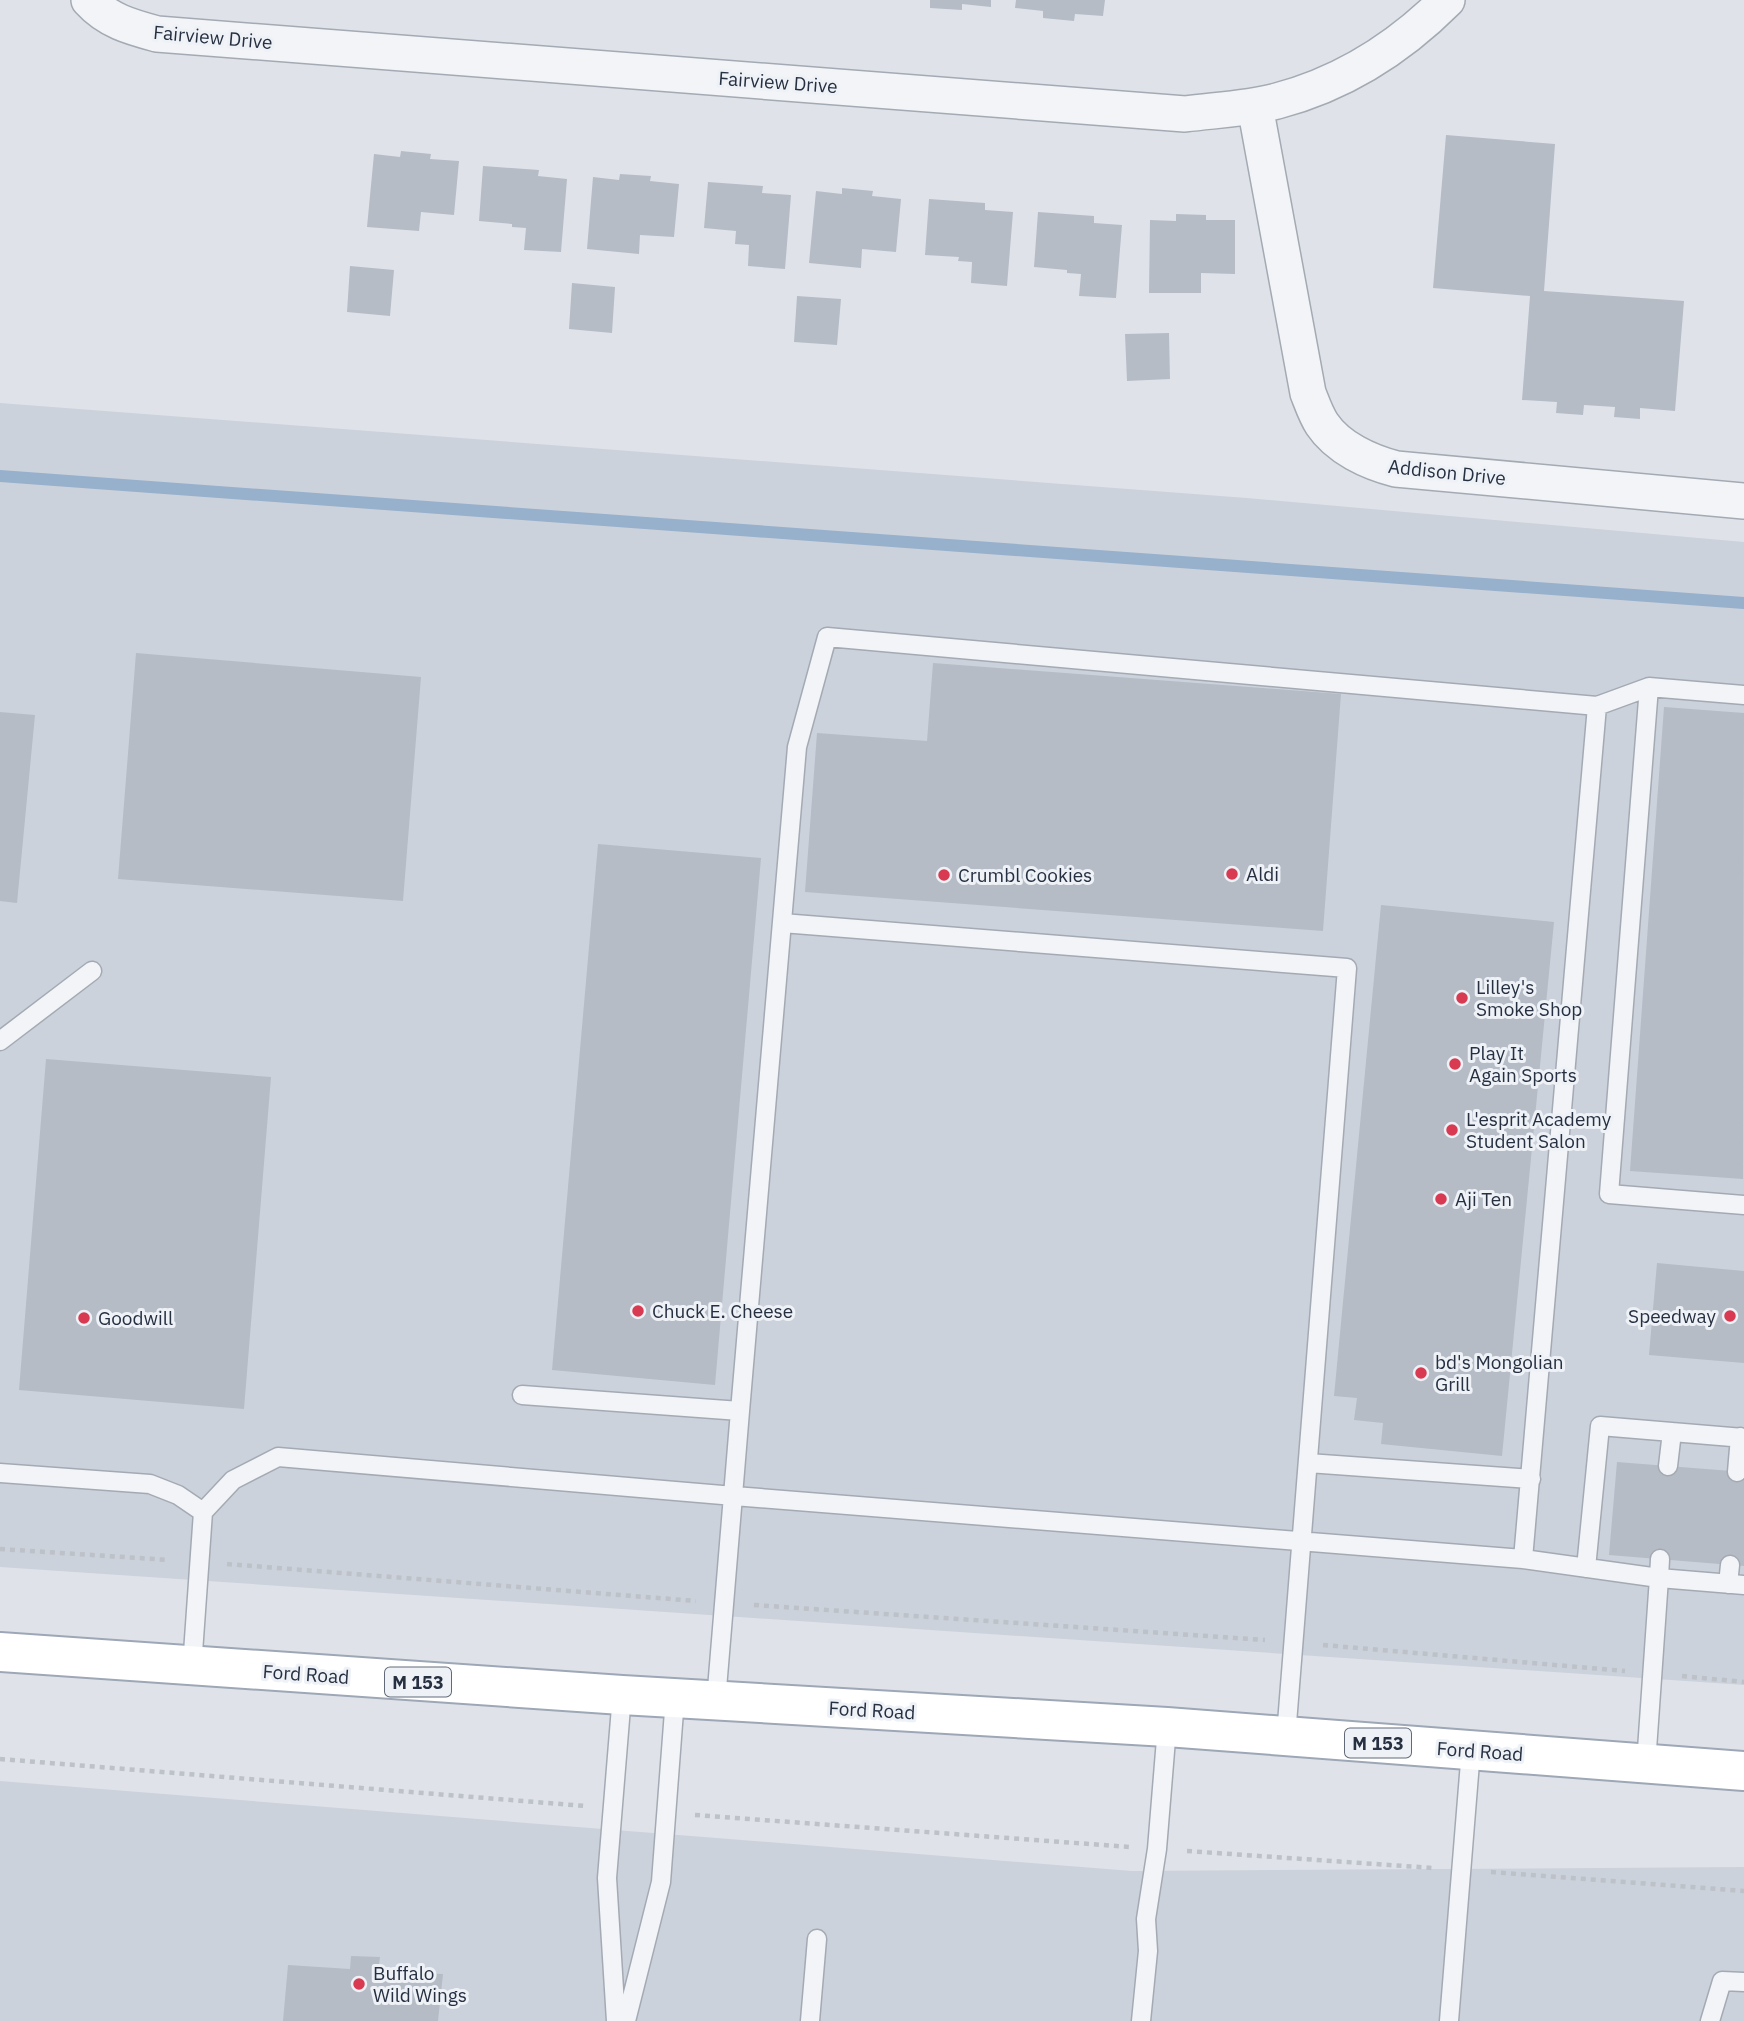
<svg xmlns="http://www.w3.org/2000/svg" width="1744" height="2021" viewBox="0 0 1744 2021" font-family="'IBM Plex Sans',sans-serif">
  <style>
    .built { fill: #ccd2db }
    .lines { fill: none; stroke-linecap: round; stroke-linejoin: round }
    .stream { stroke: #97b0cc; stroke-width: 12 }
    .building { fill: #b5bcc6 }
    .service-casing { stroke: #a4aab3; stroke-width: 21 }
    .minor-casing { stroke: #a4aab3; stroke-width: 38 }
    .primary-casing { stroke: #9da7b6; stroke-width: 42 }
    .path { stroke: #bdc1c8; stroke-width: 4.5; stroke-dasharray: 5 5; stroke-linecap: butt }
    .service { stroke: #f2f4f7; stroke-width: 18 }
    .minor { stroke: #f2f4f7; stroke-width: 35 }
    .primary { stroke: #fff; stroke-width: 38 }
    .poi-dot { fill: #d83a52; stroke: #eef2f7; stroke-width: 2.5 }
    .labels { text-anchor: middle; dominant-baseline: central; stroke-width: 6; stroke-linejoin: round; paint-order: stroke }
    .shield { fill: #eef2f7; stroke: #626a78; stroke-width: 2 }
    .shield-label { font-size: 18px; font-weight: bold; fill: #263041 }
    .street-label { font-size: 19px; fill: #263041; stroke: #eef2f7 }
    .poi-label { font-size: 19px; fill: #263041; stroke: #eef2f7; text-anchor: start }
  </style>
  <rect width="100%" height="100%" fill="#dfe3e9"/>
  <path class="built" d="M0,403L1247,498L1744,542V1685L0,1567Z
    M0,1781L1132,1871L1744,1867V2021H0Z"/>
  <g class="lines">
    <path class="stream" d="M0,476L1744,603"/>
  </g>
  <path class="building" d="M930,0H991V7L962,4V10L930,8Z
    M1016,0H1105L1103,16L1075,14L1074,21L1043,18V11L1015,8Z
    M1446,135L1555,144L1544,291L1684,301L1675,411L1640,408V419L1614,417L1615,407L1584,405L1583,415L1556,413L1557,402L1522,400L1530,296L1433,288Z
    M401,151L431,154L430,159L459,161L454,215L421,212L419,231L367,227L374,154L400,157Z
    M483,166L539,170L538,176L567,179L561,252L524,250L526,228L512,227V224L479,221Z
    M620,174L651,176L650,181L679,184L674,237L640,235L639,254L587,249L593,177L619,180Z
    M708,182L763,186L762,193L791,195L785,269L748,266L749,245L735,244L736,231L704,228Z
    M842,188L873,191L872,196L901,199L896,252L862,249L861,268L809,263L816,191L842,194Z
    M929,199L985,203V210L1013,212L1007,286L971,283L972,262L958,261L959,257L925,255Z
    M1038,212L1094,216V223L1122,225L1116,298L1079,296L1081,274L1067,273V270L1034,267Z
    M1176,214L1206,215V220H1235V274L1201,273V293H1149L1150,220L1176,221Z
    M350,266L394,270L390,316L347,312Z
    M572,283L615,287L612,333L569,329Z
    M797,296L841,299L837,345L794,342Z
    M1169,333L1170,379L1127,381L1125,334Z
    M136,653L421,677L403,901L118,879Z
    M933,663L1341,694L1323,931L805,892L817,733L927,741Z
    M1664,707L1744,713L1743,1179L1630,1171Z
    M0,712L35,715L17,903L0,901Z
    M598,844L761,858L715,1385L552,1370Z
    M1381,905L1554,922L1502,1456L1381,1444L1383,1423L1354,1420L1357,1398L1334,1396Z
    M46,1059L271,1077L244,1409L19,1390Z
    M1657,1263L1744,1271V1363L1649,1355Z
    M1617,1462L1744,1472V1566L1609,1555Z
    M351,1956L380,1957L378,1971L443,1974L438,2021H283L288,1965L350,1969Z"/>
  <g class="lines">
    <defs>
      <path id="service" d="M1744,695L1649,687L1609,1194L1744,1205
        M1597,706L1649,687
        M782,923L1347,968L1286,1736
        M0,1041L92,971
        M522,1395L740,1411
        M1308,1463L1531,1479
        M1668,1466L1672,1432
        M1737,1472L1740,1437
        M0,1473L150,1484L178,1495L203,1512L192,1667
        M203,1512L233,1480L278,1457L734,1496L1523,1559L1597,706L827,637L797,747L740,1411L716,1701
        M1523,1559L1659,1578L1660,1559
        M1586,1568L1600,1426L1744,1438
        M1728,1584L1730,1565
        M1646,1764L1659,1578L1744,1585
        M616,2021L607,1878L622,1695
        M626,2021L661,1882L675,1698
        M810,2021L817,1939
        M1141,2021L1148,1951L1146,1919L1157,1849L1167,1727
        M1449,2021L1471,1750
        M1710,2021L1722,1981L1744,1982"/>
      <path id="minor" d="M89,0C108,21 131,27 157,34L1185,114C1216,110 1247,109 1277,101C1342,84 1400,47 1447,0
        M1255,106L1308,393C1312,403 1316,415 1322,424C1338,448 1369,462 1396,469L1744,501"/>
      <path id="primary" d="M0,1652L622,1695L1167,1727L1744,1771"/>
    </defs>
    <use href="#service" class="service-casing"/>
    <use href="#minor" class="minor-casing"/>
    <use href="#primary" class="primary-casing"/>
    <path class="path" d="M0,1549L169,1560
      M227,1564L696,1601
      M754,1605L1265,1640
      M1323,1645L1625,1671
      M1682,1676L1744,1682
      M0,1759L585,1806
      M695,1815L1130,1847
      M1187,1851L1433,1868
      M1491,1872L1744,1891"/>
    <use href="#service" class="service"/>
    <use href="#minor" class="minor"/>
    <use href="#primary" class="primary"/>
  </g>
  <g class="poi-dot">
    <circle cx="1232" cy="874" r="7"/>
    <circle cx="944" cy="875" r="7"/>
    <circle cx="1462" cy="998" r="7"/>
    <circle cx="1455" cy="1064" r="7"/>
    <circle cx="1452" cy="1130" r="7"/>
    <circle cx="1441" cy="1199" r="7"/>
    <circle cx="638" cy="1311" r="7"/>
    <circle cx="1730" cy="1316" r="7"/>
    <circle cx="84" cy="1318" r="7"/>
    <circle cx="1421" cy="1373" r="7"/>
    <circle cx="359" cy="1984" r="7"/>
  </g>
  <g class="labels">
    <g class="shield">
      <rect x="385" y="1667.5" width="66" height="29" rx="5"/>
      <rect x="1345" y="1728.5" width="66" height="29" rx="5"/>
    </g>
    <g class="shield-label">
      <text x="418" y="1682">M 153</text>
      <text x="1378" y="1743">M 153</text>
    </g>
    <g class="street-label">
      <text transform="translate(213 37) rotate(5)">Fairview Drive</text>
      <text transform="translate(778 82) rotate(4)">Fairview Drive</text>
      <text transform="translate(1447 472) rotate(6)">Addison Drive</text>
      <text transform="translate(306 1674) rotate(4)">Ford Road</text>
      <text transform="translate(872 1710) rotate(3)">Ford Road</text>
      <text transform="translate(1480 1751) rotate(4)">Ford Road</text>
    </g>
    <g class="poi-label">
      <text x="1246" y="874">Aldi</text>
      <text x="958" y="875">Crumbl Cookies</text>
      <text x="1476" y="987">Lilley's<tspan x="1476" dy="22">Smoke Shop</tspan></text>
      <text x="1469" y="1053">Play It<tspan x="1469" dy="22">Again Sports</tspan></text>
      <text x="1466" y="1119">L'esprit Academy<tspan x="1466" dy="22">Student Salon</tspan></text>
      <text x="1455" y="1199">Aji Ten</text>
      <text x="652" y="1311">Chuck E. Cheese</text>
      <text x="1716" y="1316" text-anchor="end">Speedway</text>
      <text x="98" y="1318">Goodwill</text>
      <text x="1435" y="1362">bd's Mongolian<tspan x="1435" dy="22">Grill</tspan></text>
      <text x="373" y="1973">Buffalo<tspan x="373" dy="22">Wild Wings</tspan></text>
    </g>
  </g>
</svg>
